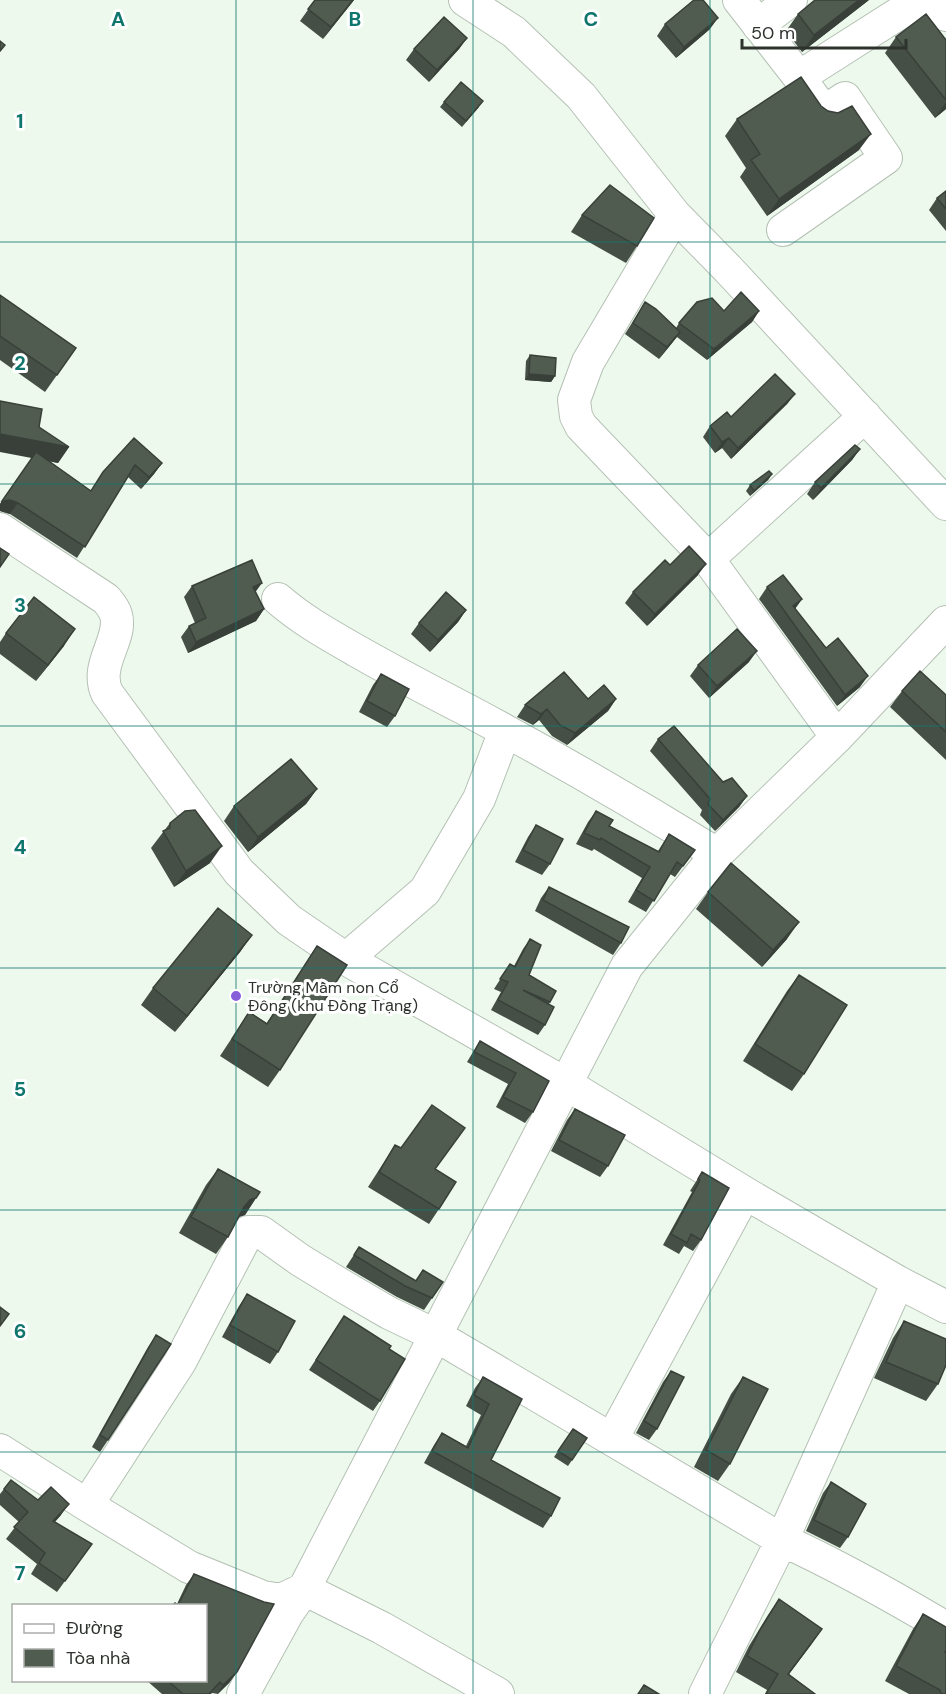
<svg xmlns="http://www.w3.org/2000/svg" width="946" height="1694" viewBox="0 0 946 1694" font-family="'DM Sans',sans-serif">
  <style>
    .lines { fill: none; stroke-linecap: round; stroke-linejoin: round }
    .minor-casing { stroke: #b5c1b5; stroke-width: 34 }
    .minor { stroke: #fff; stroke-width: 32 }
    .wall { fill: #464f46 }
    .shaded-wall { fill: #394039 }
    .building { fill: #515c51; stroke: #394039; stroke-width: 1.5 }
    .grid { fill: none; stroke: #0f766e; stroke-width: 1.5; stroke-opacity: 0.55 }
    .poi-dot { fill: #865fd9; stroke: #fff; stroke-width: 2 }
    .labels { text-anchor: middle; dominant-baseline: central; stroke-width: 6; stroke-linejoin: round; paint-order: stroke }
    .poi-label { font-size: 16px; fill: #2d322d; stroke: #fff; text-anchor: start }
    .grid-label { font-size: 20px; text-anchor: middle; font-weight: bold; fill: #0f766e; stroke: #fff; stroke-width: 6; stroke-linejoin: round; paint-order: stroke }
  </style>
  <rect width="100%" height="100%" fill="#ecf9ec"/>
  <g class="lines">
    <defs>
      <path id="minor" d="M465,0L514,32L581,96L675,215L728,269L946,504
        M739,0L799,77
        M935,0L946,15
        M758,25L791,0
        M675,215L588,362L574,400L576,416L581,426L708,559L837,737
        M783,230L886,158L845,98L824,112L799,77L920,0
        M0,529L106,599C110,604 114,608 116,615C123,639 94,664 107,693L239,872L289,920L346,959L566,1084L745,1193L898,1282L946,1307
        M708,559L865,416
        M278,599C302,620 329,635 357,651C394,672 432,692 469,711C553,756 636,804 717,854
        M346,959L425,891L479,799L505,731
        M612,1439L745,1193
        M0,1450L87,1505L189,1567L263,1597L281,1600L304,1589L382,1628L498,1694
        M87,1505L180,1362L248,1232H261L300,1260L346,1288L389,1313L435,1335L782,1540C839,1566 892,1596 946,1628
        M243,1694L287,1614L304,1589L627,966L717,854L837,737L946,622
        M705,1694L782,1540L898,1282"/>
    </defs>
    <use href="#minor" class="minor-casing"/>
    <use href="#minor" class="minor"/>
  </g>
  <path class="wall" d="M315,0H354L323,39L300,21Z
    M869,0L802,52L786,31L798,14Z
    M665,24L710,29L676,58L657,36Z
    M896,37L946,40V109L935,118L885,53Z
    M467,38L459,49L429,82L406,60L414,49Z
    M444,102L479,107L462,127L440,107Z
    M821,106L859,150L767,216L740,177L746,168L725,136L737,119Z
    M946,191V231L929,210L937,198Z
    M582,215L637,246L626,263L571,232Z
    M0,295L76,348L45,392L0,360Z
    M645,302L676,328L679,323L724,311H759L752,322L707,360L677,337L659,359L625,334Z
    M530,355L555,376L551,382L525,380L526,361Z
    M795,394L787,404L731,459L722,448L715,453L703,437L710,426L731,417Z
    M39,427L69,447L58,463L49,461L91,491L103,472L134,438L162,463L154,474L141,489L128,477L77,558L10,514L0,511V504L32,458Z
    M860,449L852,460L813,500L807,494L815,482Z
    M772,474L768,480L750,496L746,491L750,485Z
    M670,565L698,575L647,626L625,603L633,592Z
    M192,586L255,592L264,609L256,621L188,653L181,637L189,626L195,623L184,597Z
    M767,587L802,599L795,609L826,648L860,687L837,706L759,599Z
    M466,610L458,622L430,652L411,634L419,623Z
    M6,633L64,646L36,681L0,654V642Z
    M749,662L709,698L690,676L698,665Z
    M381,674L395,716L387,727L359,712L373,685Z
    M902,691L946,695V760L890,707Z
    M588,699H616L608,711L567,745L552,736L539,720L533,725L517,717L525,705Z
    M658,739L723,782L747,796L739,807L715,831L700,815L702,810L650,751Z
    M317,789L306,804L248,852L224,821L234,806Z
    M596,811L609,826L658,851L669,834L695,850L675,877L670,874L646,912L628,902L642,878L594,849L592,851L576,844L588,822Z
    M170,823L210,863L174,887L151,848Z
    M536,825L550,864L542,875L515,862L528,837Z
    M549,887L621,943L613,955L535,911L541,898Z
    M708,892L787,939L762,967L696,909Z
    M252,935L240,952L175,1032L141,1005L153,988Z
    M530,939L529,975L556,991L549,1004L545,1025L538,1035L491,1010L501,992L494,989L510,964L514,966L523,949Z
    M317,946L280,1070L268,1087L220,1056L249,1012L267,1023Z
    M799,975L804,1074L792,1091L743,1061L787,991Z
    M480,1041L549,1081L533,1112L525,1123L496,1107L508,1084L467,1062L473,1052Z
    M575,1109L608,1166L600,1177L551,1151L567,1120Z
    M395,1145L435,1169L439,1209L429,1224L368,1187Z
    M218,1169L256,1198L245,1215L239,1217L228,1237L216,1254L179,1233L206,1185Z
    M702,1172L701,1240L693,1251L684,1246L679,1254L663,1245L692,1192L690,1191Z
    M359,1247L415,1281L423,1270L432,1298L424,1310L397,1297L346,1267Z
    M247,1294L278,1352L270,1364L222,1337L239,1306Z
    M344,1316L389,1349L380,1401L373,1411L309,1370Z
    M904,1321L938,1384L926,1401L874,1378L893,1338Z
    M156,1335L108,1440L100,1452L92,1447L148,1347Z
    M671,1371L657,1429L649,1440L636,1433L663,1382Z
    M483,1377L522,1399L491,1460L551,1516L543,1528L424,1463L434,1445L442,1433L466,1446L481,1415L466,1406L475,1388Z
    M743,1377L730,1464L718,1481L694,1467L731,1394Z
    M573,1429L587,1438L568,1466L554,1457Z
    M831,1482L848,1537L840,1548L806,1531L823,1493Z
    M4,1489L38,1500L61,1515L55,1522L92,1544L57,1592L31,1574L37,1564L6,1539L19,1522L0,1505V1494Z
    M194,1574L237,1672L229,1683L218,1694L212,1693L211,1694H162L146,1680H206L173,1605L177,1604L186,1585Z
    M779,1599L822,1629L789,1674L815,1694H765L767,1690L736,1672L749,1646L768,1615Z
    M923,1614L945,1652L946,1694H909L885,1681L913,1629Z"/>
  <path class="shaded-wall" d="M353,0H354L323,39L331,27Z
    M859,0H869L802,52L814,35Z
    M718,18L710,29L676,58L684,47Z
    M467,38L459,49L429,82L437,70Z
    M946,102V109L935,118Z
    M871,134L859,150L767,216L779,199Z
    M759,311L752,322L707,360L714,349Z
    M680,332L672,343L659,359L667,347Z
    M529,374L555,376L551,382L525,380Z
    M795,394L787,404L731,459L738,448Z
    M0,434L69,447L58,463L0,452Z
    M729,438L722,448L715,453L722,442Z
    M860,449L852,460L813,500L821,488Z
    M162,463L154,474L141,489L149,477Z
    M772,474L768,480L750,496L754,491Z
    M10,500L18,503L10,514L0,511V504L2,501Z
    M706,564L698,575L647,626L655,614Z
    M262,583L254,594L253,587Z
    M802,599L794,610L793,606Z
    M264,609L256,621L188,653L196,642Z
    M466,610L458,622L430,652L438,640Z
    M75,629L64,646L36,681Z
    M757,651L749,662L709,698L717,686Z
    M868,676L860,687L837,706L845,695Z
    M616,699L608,711L567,745L575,733Z
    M547,709L539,720L533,725L541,714Z
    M317,789L306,804L248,852L258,837Z
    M747,796L739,807L715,831L723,820Z
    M222,846L210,863L174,887L186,871Z
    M799,922L787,939L762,967L773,950Z
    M252,935L240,952L175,1032L187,1016Z
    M256,1198L245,1215L238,1217L244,1207L250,1200Z
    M69,1504L61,1515L45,1532L53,1521Z
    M822,1629L811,1645L777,1690L788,1674Z
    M237,1672L229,1683L217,1694L223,1685Z"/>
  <path class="building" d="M315,0H353L331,27L308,9Z
    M694,0H703L718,18L684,47L665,24Z
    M815,0H859L814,35L798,14Z
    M926,14L946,40V100L896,37Z
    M444,17L467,38L437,70L414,49Z
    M0,41L5,45L0,51Z
    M801,77L821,106L828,111L838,113L852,106L871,134L779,199L751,160L760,154L737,119Z
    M461,82L483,101L466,121L444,102Z
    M610,185L654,218L637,246L582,215Z
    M946,191V209L937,198Z
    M741,292L759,311L714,349L679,323L697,302L712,298L724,311Z
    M0,295L76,348L57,375L0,336Z
    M645,302L656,309L680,332L667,347L633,323Z
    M530,355L556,358L555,376L529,374Z
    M775,374L795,394L738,448L729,438L722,442L710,426L727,412L731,417Z
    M0,401L42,409L39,427L69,447L0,434Z
    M134,438L162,463L149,477L135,465L85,547L18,503L10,500L2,501L36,452L91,491L103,472Z
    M855,445L860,449L821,488L815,482Z
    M769,471L772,474L754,491L750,485Z
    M689,546L706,564L655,614L633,592L665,560L670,565Z
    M0,548L9,554L0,567Z
    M252,560L262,583L253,587L264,609L196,642L189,626L206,618L192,586Z
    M783,575L802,599L793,606L826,648L838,638L868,676L845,695L767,587Z
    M446,592L466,610L438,640L419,623Z
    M34,597L75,629L48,665L6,633Z
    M737,629L757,651L717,686L698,665Z
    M920,671L946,695V732L902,691Z
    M564,672L588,699L604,685L616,699L575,733L560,725L547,709L541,714L525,705Z
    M381,674L409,689L395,716L367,701Z
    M674,726L723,782L732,778L747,796L723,820L708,804L710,799L658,739Z
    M291,759L317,789L258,837L234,806Z
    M195,810L222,846L186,871L163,831L170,828V823L185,811Z
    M596,811L613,820L609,826L659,852L669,834L695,850L683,866L677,862L654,901L636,890L650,867L601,838L600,840L584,833Z
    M536,825L563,839L550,864L523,850Z
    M731,863L799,922L773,950L708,892Z
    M549,887L629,927L621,943L543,900Z
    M218,908L252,935L187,1016L153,988Z
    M530,939L541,945L529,975L556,991L550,1002L523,990L554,1007L545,1025L498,1000L508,982L500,979L510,964L515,967Z
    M317,946L347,965L280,1070L232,1039L249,1012L267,1024Z
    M799,975L847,1005L804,1074L755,1044Z
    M480,1041L549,1081L533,1112L503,1097L516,1073L474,1052Z
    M432,1105L465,1128L435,1169L456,1182L439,1209L379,1172L395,1145L401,1148Z
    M575,1109L625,1135L608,1166L559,1140Z
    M218,1169L260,1192L256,1198L250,1200L244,1207L228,1237L191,1217Z
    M702,1172L729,1188L701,1240L691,1234L687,1243L671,1234L700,1180L698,1179Z
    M359,1247L416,1281L423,1270L443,1282L432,1298L405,1286L354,1255Z
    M247,1294L295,1321L278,1352L230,1325Z
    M0,1307L9,1314L0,1326Z
    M344,1316L391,1346L389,1349L405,1359L380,1401L316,1360Z
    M904,1321L946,1339V1365L938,1384L886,1362Z
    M156,1335L171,1344L108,1440L100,1435Z
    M671,1371L684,1377L657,1429L644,1421Z
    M483,1377L522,1399L491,1460L560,1498L551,1516L432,1451L442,1433L468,1448L489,1404L474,1395Z
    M743,1377L768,1389L730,1464L706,1450Z
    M573,1429L587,1438L572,1460L558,1451Z
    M11,1480L38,1500L51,1487L69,1504L53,1521L92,1544L65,1581L39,1563L45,1553L14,1527L28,1512L4,1489Z
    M831,1482L866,1504L848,1537L814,1520Z
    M194,1574L264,1602L274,1604L237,1672L223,1685L220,1682L209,1694H183L167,1680H206V1605H173L175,1603L178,1605Z
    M779,1599L822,1629L788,1674L815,1694H766L778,1674L747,1656L760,1630Z
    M923,1614L946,1627V1650L945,1652L946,1653V1694H941L940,1690L896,1666Z
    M644,1685L659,1694H638Z"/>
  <path class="grid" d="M236,0V1694M473,0V1694M710,0V1694M0,242H946M0,484H946M0,726H946M0,968H946M0,1210H946M0,1452H946"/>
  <circle class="poi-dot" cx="236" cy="996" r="6"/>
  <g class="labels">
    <g class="poi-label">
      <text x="248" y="987">Trường Mầm non Cổ<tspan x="248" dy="18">Đông (khu Đồng Trạng)</tspan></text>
    </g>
  </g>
  <g class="grid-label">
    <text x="118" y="26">A</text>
    <text x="355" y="26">B</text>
    <text x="591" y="26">C</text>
    <text x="20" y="128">1</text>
    <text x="20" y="370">2</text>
    <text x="20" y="612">3</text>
    <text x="20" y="854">4</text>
    <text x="20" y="1096">5</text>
    <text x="20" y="1338">6</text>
    <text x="20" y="1580">7</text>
  </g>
  <rect x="12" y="1604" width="195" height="78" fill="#ffffff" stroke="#abadab" stroke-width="1.5"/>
  <rect x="24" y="1624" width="30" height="9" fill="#ffffff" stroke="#abadab" stroke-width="1.5"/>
  <text x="66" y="1634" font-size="18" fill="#2d322d">Đường</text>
  <rect x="24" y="1649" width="30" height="18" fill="#515c51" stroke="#abadab" stroke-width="1.5"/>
  <text x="66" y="1664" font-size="18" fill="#2d322d">Tòa nhà</text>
  <path d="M742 39v9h164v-9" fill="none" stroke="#2d322d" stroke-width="3"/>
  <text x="751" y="39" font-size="18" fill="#2d322d" stroke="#ffffff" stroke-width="4.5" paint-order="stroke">50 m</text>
</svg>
